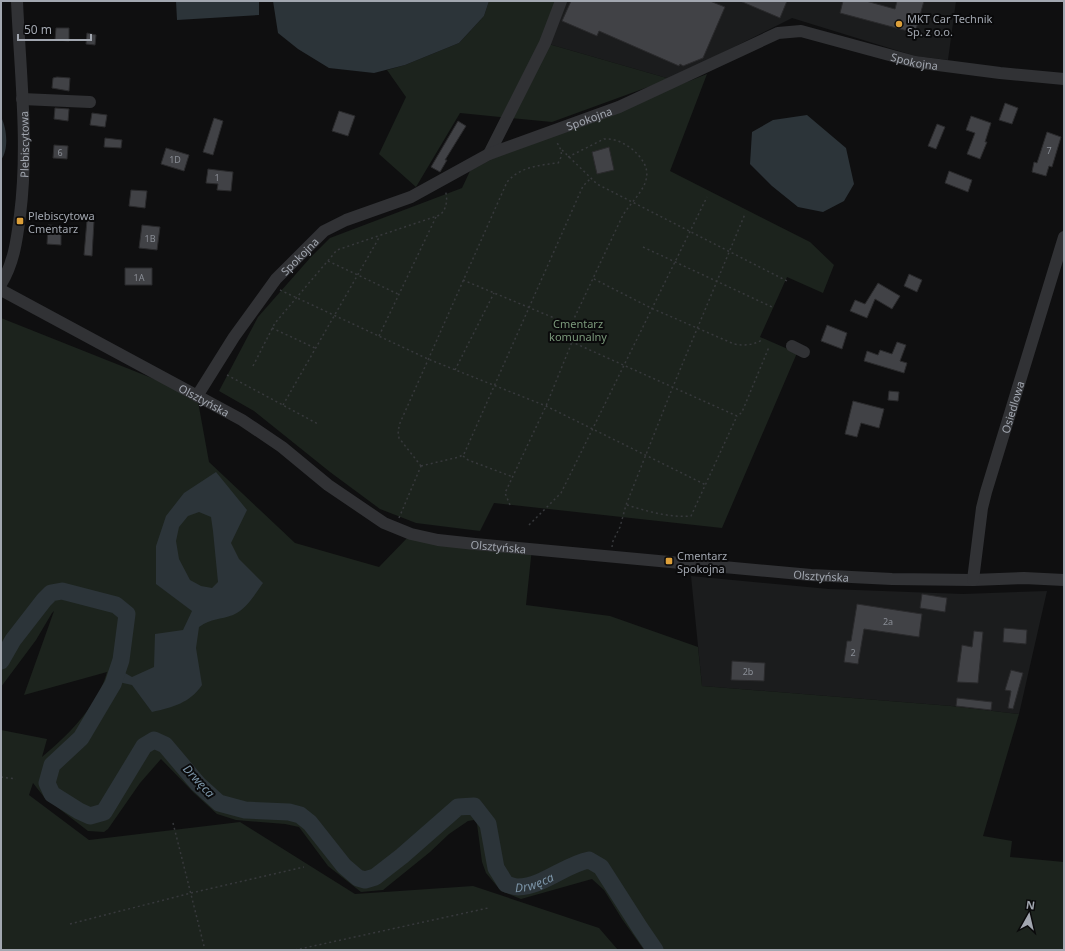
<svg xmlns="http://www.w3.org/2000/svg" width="1065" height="951" viewBox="0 0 1065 951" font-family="'Noto Sans',sans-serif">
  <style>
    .built { fill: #1b1c1d }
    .green { fill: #1c231d }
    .water { fill: #2c3439; fill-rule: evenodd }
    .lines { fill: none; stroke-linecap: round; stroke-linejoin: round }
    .river { stroke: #2c3439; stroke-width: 17 }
    .building { fill: #414246; stroke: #2a2a2c }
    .path { stroke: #37393c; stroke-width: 1.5; stroke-dasharray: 2 3; stroke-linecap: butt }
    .minor { stroke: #313235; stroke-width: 12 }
    .poi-dot { fill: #dda03a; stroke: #0a0a0b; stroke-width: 1.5 }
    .labels { text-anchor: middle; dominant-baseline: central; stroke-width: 4; stroke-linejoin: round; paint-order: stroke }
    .number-label { font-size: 9px; fill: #8a8e96 }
    .poi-label { font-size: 11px; fill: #a2a7b0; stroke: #0a0a0b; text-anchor: start }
    .street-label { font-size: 11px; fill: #a2a7b0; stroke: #0a0a0b }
    .park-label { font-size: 11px; fill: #7b997b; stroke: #0a0a0b }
    .water-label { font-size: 12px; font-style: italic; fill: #7c95a8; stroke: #0a0a0b }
  </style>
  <rect width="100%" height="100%" fill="#0f0f10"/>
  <path class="built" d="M561,1H956L948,60L915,56L792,18L670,79L545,43Z
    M691,576L829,589L963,594L1047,591L1019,714L951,706L702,686Z"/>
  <path class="green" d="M489,1H561L545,43L670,79L552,122L460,113L416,187L379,154L406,97L387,70L405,65L459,43L484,16Z
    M707,74L670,171L810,242L834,265L823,293L787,277L760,337L797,353L722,528L494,503L480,531L416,523L380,509L330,472L254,411L219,391L258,317L310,258L330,238L462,188L470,171L494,158Z
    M1,318L197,396L209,462L295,543L379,567L411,534L532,548L526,605L610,616L698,647L702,686L951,706L1019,714L983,836L1012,841L1010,857L1064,862V950H644L622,919L604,890L592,879L521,899L501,891L486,873L482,862L477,824L474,820L468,821L449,834L430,852L383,890L361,892L328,866L299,827L285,824L236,820L217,814L194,793L161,759L140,783L108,829L104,832L88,831L44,797L33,783L29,795L89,840L240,822L355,894L473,886L599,928L618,950H1V730L47,739L42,757C68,735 98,706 107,672L24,695L54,611L52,613L36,640L1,687Z"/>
  <path class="water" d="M176,1H259V15L177,20Z
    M273,1H489L484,16L459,43L405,65L374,73L329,68L298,49L278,33Z
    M807,115L846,148L854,184L844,201L823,212L798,207L772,186L750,164L752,132L773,120Z
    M1,117C7,128 9,150 1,160Z
    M216,472L247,510L231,543L239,559L263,583C255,594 246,610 233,615C220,620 212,618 199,627L196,648L202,685C190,703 173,707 152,712L132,685L114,681L118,669L132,677L154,667L155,634L183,630L192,611L156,584V546L166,516L184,493ZM199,512L211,517L213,531L218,582L212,588L201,586L190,580L179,559L176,541L179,527L188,516Z"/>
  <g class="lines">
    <path class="river" id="s1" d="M1,661L13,640L44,600L51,593L62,591L116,605L127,614L121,660L113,684L81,738L52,765L47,783L52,794L79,811L90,816L104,812L144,746L154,740L165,745L198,784L219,803L245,810L289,812L300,815L310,823L344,866L358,878L365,880L375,877L402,856L458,807L474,806L488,824L496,868L506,884C510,885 514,887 518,887C544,886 564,865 589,860L601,867L640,928L655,950"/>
  </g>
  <path class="building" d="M571,1H710L725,7L703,58L683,66L680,64L679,66L599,31L597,36L562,21Z
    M740,1H787L780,18Z
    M843,1H866L895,9L897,1H924L915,33L840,13Z
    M56,28H69V41L55,40Z
    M87,33L96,35L95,45L86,44Z
    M57,77L70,78L69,91L52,88L53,78Z
    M1005,103L1018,108L1012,124L999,120Z
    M55,108L69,109L68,121L54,119Z
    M339,111L355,116L348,136L332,131Z
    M92,113L107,115L105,127L90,125Z
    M971,116L991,123L985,142H987L980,159L967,154L975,133L966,130Z
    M214,118L223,121L213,155L203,152Z
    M458,121L466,126L445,160H447L440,172L431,167Z
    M937,124L945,127L936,149L928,146Z
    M1047,132L1061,137L1052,167L1049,166L1046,176L1032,172L1034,162L1037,163Z
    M105,138L122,140L121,148L104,147Z
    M54,145L68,146L67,159L53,158Z
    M609,147L614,170L597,174L592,152Z
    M166,148L189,155L184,171L161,164Z
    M208,169L233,172L231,191L217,190L218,184L206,183Z
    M949,171L972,180L968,192L945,183Z
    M131,190L147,191L145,208L129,206Z
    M87,220L94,221L92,256L84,255Z
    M48,225L61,226V245L47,244Z
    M142,225L160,227L157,250L139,248Z
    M125,268H152V285H125Z
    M909,274L922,280L917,292L904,286Z
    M878,283L900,296L892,309L875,299L867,318L850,311L855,300L865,304Z
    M827,325L847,333L842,349L821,341Z
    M897,342L906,345L900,361L907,363L904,373L864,361L867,351L878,355L880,350L892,354Z
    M889,391L899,392L898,401L888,400Z
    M853,401L884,409L879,428L861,423L857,437L845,434Z
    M922,594L947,598L945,612L920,608Z
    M857,604L922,614L919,637L864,629L858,664L844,662L847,641H851Z
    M1004,628L1027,630L1026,644L1003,642Z
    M974,631L983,632L978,683L957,682L962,645L972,647Z
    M732,661L765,663L764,681L731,680Z
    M1011,670L1023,673L1013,709L1008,708L1011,691L1005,690Z
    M957,698L992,702L991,710L956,706Z"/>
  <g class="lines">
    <path class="path" d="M562,150L597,184L787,281
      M568,157L604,139C614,138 624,143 632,149C637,153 641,158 644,163C655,184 631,200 622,217L571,325
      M643,247L772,307
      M328,261L398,294
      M594,279L651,308L734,344C745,346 753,345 762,340
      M463,280L571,325L573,327L570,340L572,342L737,416L739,415L742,412L769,347
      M280,290L428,359L546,406L706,485
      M272,328L315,348
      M379,336L436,217
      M253,366L275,323L337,250L440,215C447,209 448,198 445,190
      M455,370L494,293
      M227,375L318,424
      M283,405L380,236
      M463,456L468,460L513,477
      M421,466L399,438L398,431L400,423L507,182C520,167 539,165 558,163C564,154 561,149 556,141
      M421,466L459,457L464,454L583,186L591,178
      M510,505L505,493L546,406L572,342
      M627,505C646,511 670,518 691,516L737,416
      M399,518L421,466
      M529,525L561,493L707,197
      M612,547L613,541L620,527L626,505L672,389L745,214
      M1,777L16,779
      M173,823L205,950
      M70,924L191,893L304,867
      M295,950L488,908"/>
    <g class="minor">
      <path d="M22,99L90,102"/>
      <path d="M489,154L545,43L561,1"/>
      <path id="s2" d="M1,284C14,263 17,239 20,215C29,144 20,72 17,1"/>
      <path id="s3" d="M1,290L242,420L282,447L328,485L384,523L411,534L438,540L475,544L811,575L892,579L973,580L1024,578L1064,580"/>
      <path d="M792,346L804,352"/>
      <path id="s4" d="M197,396L234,337L276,279L324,231L346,220L411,197L489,154L619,107L778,33L801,31L915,62L1000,73L1064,79"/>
      <path id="s5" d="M973,580L982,508L986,492L1064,237"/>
    </g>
  </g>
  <g class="poi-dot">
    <circle cx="899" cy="24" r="4"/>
    <rect x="16" y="217" width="8" height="8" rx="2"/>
    <rect x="665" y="557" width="8" height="8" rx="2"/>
  </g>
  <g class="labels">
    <g class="number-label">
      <text x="1049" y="150">7</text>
      <text x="60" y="152">6</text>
      <text x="175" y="159">1D</text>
      <text x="217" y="177">1</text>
      <text x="150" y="238">1B</text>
      <text x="139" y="277">1A</text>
      <text x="888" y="621">2a</text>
      <text x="853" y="652">2</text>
      <text x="748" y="671">2b</text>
    </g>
    <g class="poi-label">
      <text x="907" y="18">MKT Car Technik<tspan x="907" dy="13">Sp. z o.o.</tspan></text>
      <text x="28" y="215">Plebiscytowa<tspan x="28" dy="13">Cmentarz</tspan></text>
      <text x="677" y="555">Cmentarz<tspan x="677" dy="13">Spokojna</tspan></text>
    </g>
    <g class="street-label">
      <text stroke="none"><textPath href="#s4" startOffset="846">Spokojna</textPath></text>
      <text stroke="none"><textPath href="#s4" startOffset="498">Spokojna</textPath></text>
      <text stroke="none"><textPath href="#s2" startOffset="143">Plebiscytowa</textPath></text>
      <text stroke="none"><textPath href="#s4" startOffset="174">Spokojna</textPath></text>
      <text stroke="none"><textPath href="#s3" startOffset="231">Olsztyńska</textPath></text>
      <text stroke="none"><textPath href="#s5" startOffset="178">Osiedlowa</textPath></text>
      <text stroke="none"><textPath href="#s3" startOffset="567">Olsztyńska</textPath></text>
      <text stroke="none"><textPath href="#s3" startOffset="891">Olsztyńska</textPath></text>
    </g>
    <g class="park-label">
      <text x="578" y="323">Cmentarz<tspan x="578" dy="13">komunalny</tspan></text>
    </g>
    <g class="water-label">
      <text transform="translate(199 781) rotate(47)">Drwęca</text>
      <text stroke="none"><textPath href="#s1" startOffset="1036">Drwęca</textPath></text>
    </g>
  </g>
  <rect width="1065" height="951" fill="none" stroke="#a2a7b0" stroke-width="4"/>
  <g transform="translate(1029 915) rotate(8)" stroke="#0a0a0b" stroke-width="3" paint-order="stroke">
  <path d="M0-3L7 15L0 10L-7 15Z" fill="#a2a7b0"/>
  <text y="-6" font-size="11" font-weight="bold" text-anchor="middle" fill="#a2a7b0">N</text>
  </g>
  <path d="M18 34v6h73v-6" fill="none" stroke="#a2a7b0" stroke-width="2"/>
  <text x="24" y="34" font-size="12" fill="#a2a7b0" stroke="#0a0a0b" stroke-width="3" paint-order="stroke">50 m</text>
</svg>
